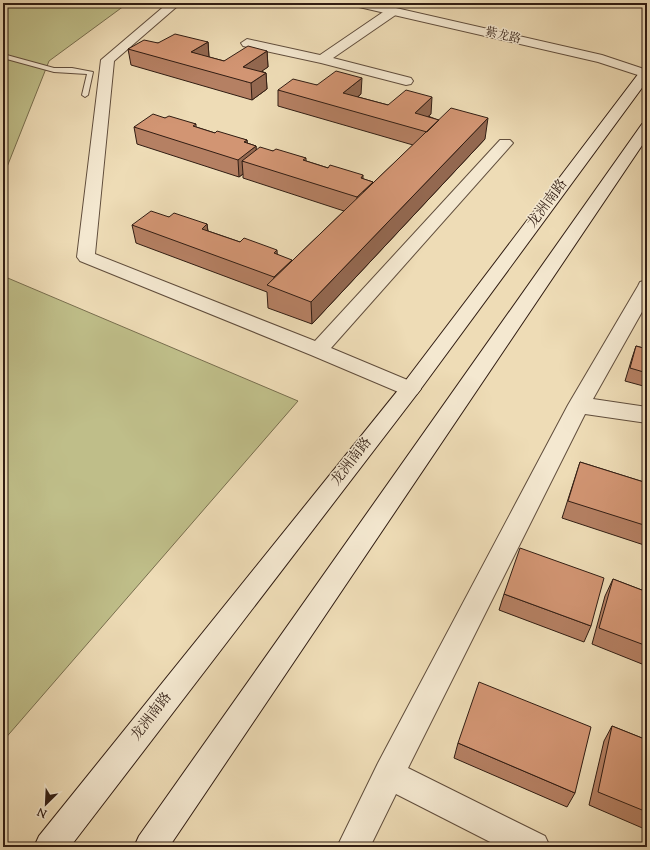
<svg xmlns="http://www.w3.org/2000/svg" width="650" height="850" viewBox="0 0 650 850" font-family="'Sorts Mill Goudy','Noto Serif SC',serif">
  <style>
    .green { fill: #bfbe89; stroke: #786e4e }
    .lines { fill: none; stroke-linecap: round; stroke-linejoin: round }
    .service-casing { stroke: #604d3c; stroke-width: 2 }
    .minor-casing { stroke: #604d3c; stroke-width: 2 }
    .tertiary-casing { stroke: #604d3c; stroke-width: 2 }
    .secondary-casing { stroke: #311d13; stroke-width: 2 }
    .service { fill: #f4e8d0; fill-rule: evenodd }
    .minor { fill: #f4e8d0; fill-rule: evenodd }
    .tertiary { fill: #f4e8d0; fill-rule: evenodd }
    .secondary { fill: #f4e8d0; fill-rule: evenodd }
    .wall { fill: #b58063; stroke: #311d13 }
    .shaded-wall { fill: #936850; stroke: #311d13 }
    .building { fill: #d29573; stroke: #311d13 }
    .labels { text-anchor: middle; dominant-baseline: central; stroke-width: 3; stroke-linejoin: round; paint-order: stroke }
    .far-street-label { font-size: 12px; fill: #311d13; stroke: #f4e8d0 }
    .street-label { font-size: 14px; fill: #311d13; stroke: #f4e8d0 }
  </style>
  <rect width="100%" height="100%" fill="#eedcb6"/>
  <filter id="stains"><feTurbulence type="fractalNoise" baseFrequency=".005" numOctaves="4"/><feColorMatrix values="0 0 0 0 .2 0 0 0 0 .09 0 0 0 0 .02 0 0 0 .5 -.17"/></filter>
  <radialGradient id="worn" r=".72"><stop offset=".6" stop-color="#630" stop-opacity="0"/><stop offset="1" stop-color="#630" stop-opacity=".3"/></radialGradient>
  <path class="green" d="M3,3H128L49,61L3,177Z
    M3,276L298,401L3,741Z"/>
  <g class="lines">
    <defs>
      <path id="service" d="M3,54L54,68H72L93,72L88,95L85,97L82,95L87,74L54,72L3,58Z"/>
      <path id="minor" d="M168,3H181L114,61L95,254L315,341L500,140H510L513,143L331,348L417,384L421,389L417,394L410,396L403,394L311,355L80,261L77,257L101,60Z
        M393,7L399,11L397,14L333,58L411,78L413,81L411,84L406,85L321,63L243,46L241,43L247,39L320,55L389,8Z
        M647,280V303L593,399L647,407V423L585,414L408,768L545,836L550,847H500L396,794L370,847H337L378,763L568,405L638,286L640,282Z"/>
      <path id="tertiary" d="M353,3H374L602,55L647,70V78L598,62L359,7Z"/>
      <path id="secondary" d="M647,68V81L417,394L70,847H34L39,836L403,384L642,69Z
        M647,123V138L169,847H134L139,836L642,124Z"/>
    </defs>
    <use href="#service" class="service-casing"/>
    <use href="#minor" class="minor-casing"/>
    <use href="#tertiary" class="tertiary-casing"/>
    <use href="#secondary" class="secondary-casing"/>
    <use href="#service" class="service"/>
    <use href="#minor" class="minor"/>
    <use href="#tertiary" class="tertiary"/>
    <use href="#secondary" class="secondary"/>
  </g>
  <path class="wall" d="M208,42L209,57L224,61L267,51L268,67L261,71L266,73L267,89L252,100L131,65L128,49L158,43Z
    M317,85L361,94L358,97L388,105L431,114L428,116L485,139L312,324L268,308L267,292L136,243L132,225L169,217L207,224L208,231L278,255L292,261L344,211L243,178V174L239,177L137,144L134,127L165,118L196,124V127L215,133L247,140V143L256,146V150L273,151L306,158V161L373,182V183L413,145L278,106V90Z
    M636,346L647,349V387L625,381L632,358Z
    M580,462L647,483V546L562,518Z
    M613,579L647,592V666L592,644L605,596Z
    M504,594L591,626L584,642L499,610Z
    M612,726L647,740V830L589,805L604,741Z
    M458,743L575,793L567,807L454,758Z"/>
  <path class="shaded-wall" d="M208,42L209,58L191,52Z
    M267,51L268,67L246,82L243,67Z
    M266,73L267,89L252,100L251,83Z
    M362,78L361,94L344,108L343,93Z
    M432,97L431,114L415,128V113Z
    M488,118L485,139L312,324L311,302Z
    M247,140L248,152L256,146L257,163L242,161L243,174L239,177L238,160L244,142Z
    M363,175V192L373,182V199L357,215V197L361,178Z
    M207,224L209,242L202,229Z
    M277,250L278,267L274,253Z
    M292,260V278L275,288L274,277Z"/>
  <path class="building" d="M175,34L208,42L191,52L224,61L248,46L267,51L243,67L266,73L251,83L128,49L144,40L158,43Z
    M336,71L362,78L343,93L388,105L406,90L432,97L415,113L439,120L427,132L278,90L293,79L317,85Z
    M451,108L488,118L311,302L267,285Z
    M153,114L165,118L169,116L196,124L193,126L215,133L217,131L247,140L244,142L256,146L238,160L134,127Z
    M260,147L273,151L276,149L306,158L303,160L328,168L330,165L363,175L361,178L373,182L357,197L242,161Z
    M151,211L169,217L174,213L207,224L202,229L240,242L244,238L277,250L274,253L292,260L274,277L132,225Z
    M636,346L647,349V373L630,368Z
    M580,462L647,483V526L568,501Z
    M520,548L604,578L591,626L504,594Z
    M613,579L647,592V646L599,628Z
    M479,682L591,727L575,793L458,743Z
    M612,726L647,740V812L598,792Z"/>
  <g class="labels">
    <g class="far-street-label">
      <text transform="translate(503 36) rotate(13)">紫龙路</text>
    </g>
    <g class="street-label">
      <text transform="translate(548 204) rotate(-53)">龙洲南路</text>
      <text transform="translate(352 462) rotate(-52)">龙洲南路</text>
      <text transform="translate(152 717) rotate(-52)">龙洲南路</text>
    </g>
  </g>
  <rect width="650" height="850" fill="none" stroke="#eedcb6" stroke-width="16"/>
  <rect x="4" y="4" width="642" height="842" fill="none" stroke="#311d13" stroke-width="2"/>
  <rect x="8" y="8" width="634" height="834" fill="none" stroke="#311d13"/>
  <g transform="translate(46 804) rotate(204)" stroke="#f4e8d0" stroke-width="3" paint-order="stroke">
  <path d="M0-3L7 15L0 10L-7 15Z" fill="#311d13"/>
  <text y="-6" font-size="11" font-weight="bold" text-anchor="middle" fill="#311d13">N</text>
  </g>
  <rect width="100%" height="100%" filter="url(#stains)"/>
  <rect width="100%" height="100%" fill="url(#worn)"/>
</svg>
